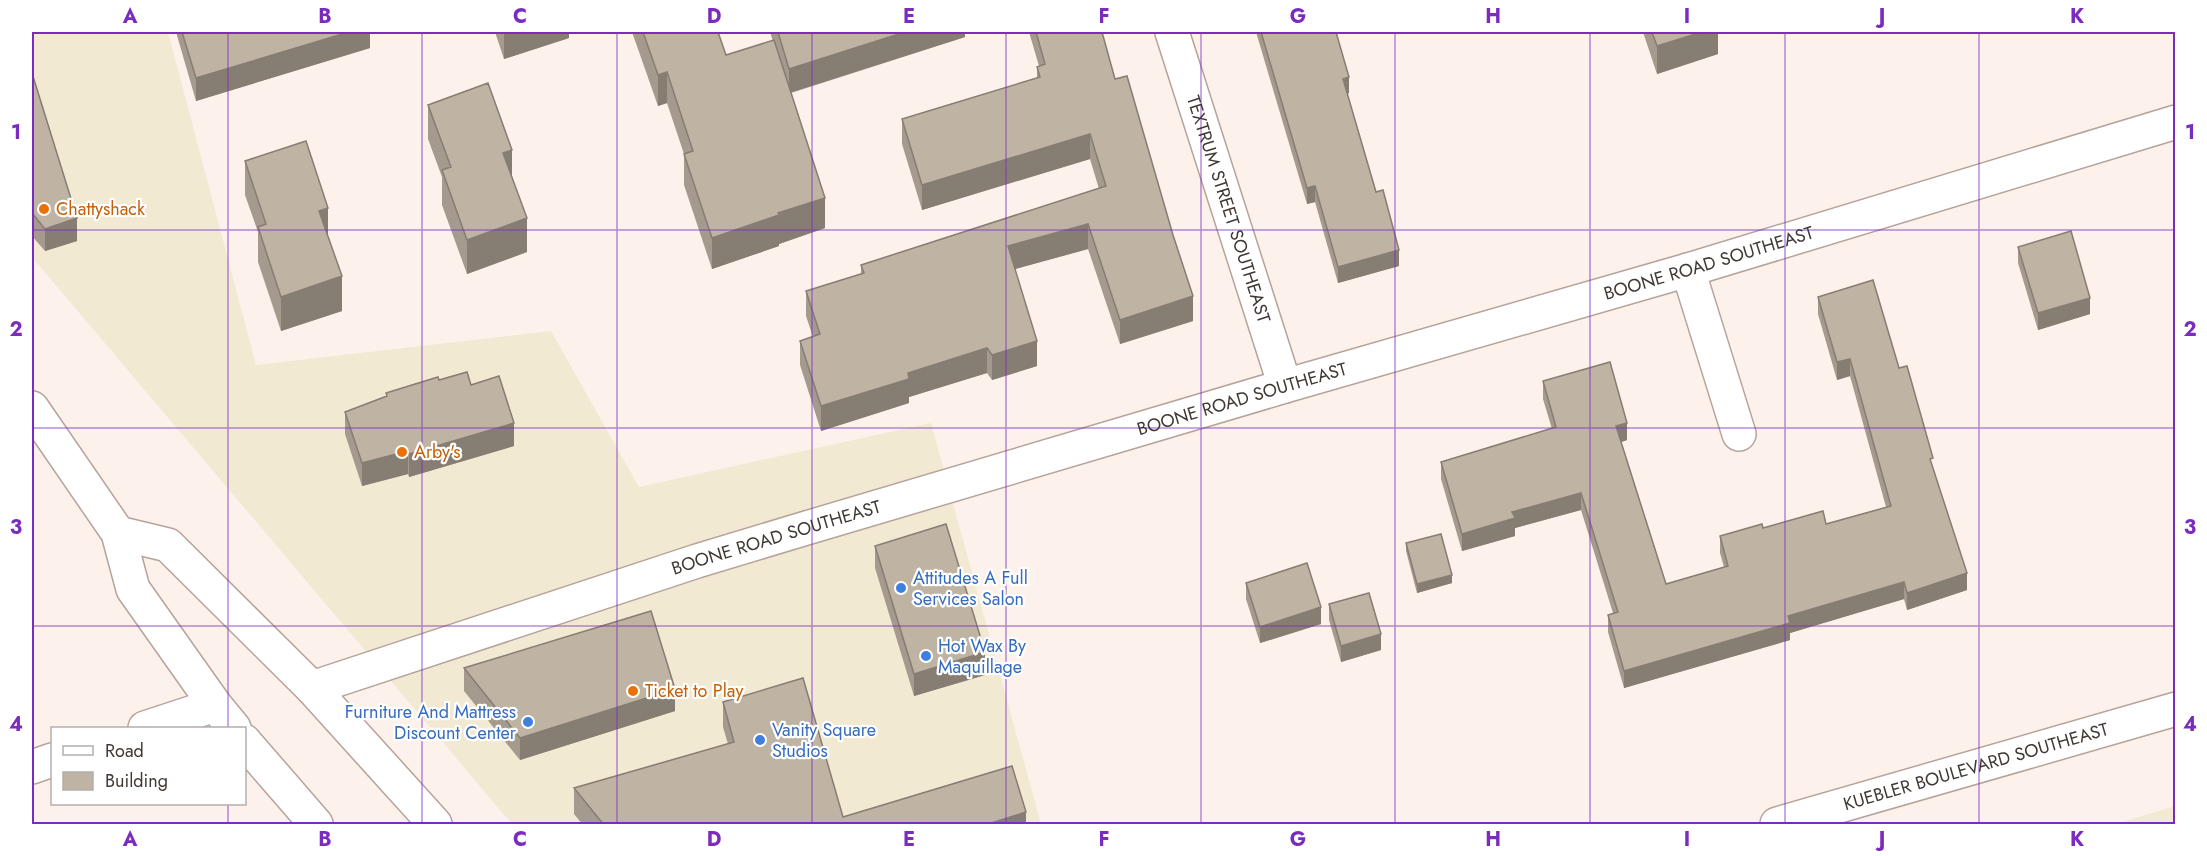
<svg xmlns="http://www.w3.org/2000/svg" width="2207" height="856" viewBox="0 0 2207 856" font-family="Jost,sans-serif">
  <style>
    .commercial { fill: #f2e9d3 }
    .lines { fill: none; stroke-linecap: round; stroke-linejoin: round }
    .minor-casing { stroke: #b6a39b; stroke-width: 36 }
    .tertiary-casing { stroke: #b6a39b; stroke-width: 36 }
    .primary-casing { stroke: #b6a39b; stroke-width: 36 }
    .minor { stroke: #fff; stroke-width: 33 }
    .tertiary { stroke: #fff; stroke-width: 33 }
    .primary { stroke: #fff; stroke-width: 33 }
    .wall { fill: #a49a8d }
    .shaded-wall { fill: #867d73 }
    .building { fill: #bfb3a4; stroke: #867d73; stroke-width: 1.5 }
    .grid { fill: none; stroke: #7b2cbf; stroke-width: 1.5; stroke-opacity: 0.55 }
    .food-dot { fill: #e8710a; stroke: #fff; stroke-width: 2 }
    .shop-dot { fill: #3f7fe0; stroke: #fff; stroke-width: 2 }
    .labels { text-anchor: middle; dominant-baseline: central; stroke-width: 4.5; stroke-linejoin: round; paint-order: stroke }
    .food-label { font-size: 18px; fill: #c56008; stroke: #fff; text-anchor: start }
    .street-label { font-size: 18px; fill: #403835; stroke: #fff }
    .shop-label { font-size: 18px; fill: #366cbe; stroke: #fff; text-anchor: start }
    .neatline { fill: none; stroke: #7b2cbf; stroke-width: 2 }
    .grid-label { font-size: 20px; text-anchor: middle; font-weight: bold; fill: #7b2cbf }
  </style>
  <rect width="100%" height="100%" fill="#fdf1eb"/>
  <path class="commercial" d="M32,32H168L256,365L551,331L639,487L931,423L1041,824H512L32,257Z
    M2175,806V824H2116Z"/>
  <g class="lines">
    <defs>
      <g id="minor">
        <path id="s1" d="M1172,32L1285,386"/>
        <path d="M1688,270L1739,434"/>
        <path d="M145,728L215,705"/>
        <path d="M32,767L52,760"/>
      </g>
      <g id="tertiary">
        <path id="s2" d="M312,688L697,561L803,529L1285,386L1688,270L2176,122"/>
      </g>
      <g id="primary">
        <path d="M32,408L118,533L133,589L215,705L234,728"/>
        <path d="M118,533L168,545L312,688L435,824"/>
        <path d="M244,741L316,824"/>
        <path id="s3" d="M1777,824L2176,709"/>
      </g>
    </defs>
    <use href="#minor" class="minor-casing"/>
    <use href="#tertiary" class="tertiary-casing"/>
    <use href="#primary" class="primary-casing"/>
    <use href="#minor" class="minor"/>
    <use href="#tertiary" class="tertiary"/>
    <use href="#primary" class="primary"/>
  </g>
  <path class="wall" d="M176,32H370V48L196,101Z
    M495,32H569V38L504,59Z
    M632,32H718L726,55L773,41L770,32H965V37L791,93L825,228L779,244V246L712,269L684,185V154L667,103L658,106Z
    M1029,32H1102L1115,79L1193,321L1120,344L1088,249L1015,269L1037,366L992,380L987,373L909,397V403L821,431L800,365V341L813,337L806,316V291L861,274V265L1099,189L1090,159L922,210L902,144V119L1037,78V67L1039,66Z
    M1256,32H1336L1349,93L1347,94L1376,192L1399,266L1338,283L1315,202L1307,204Z
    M1643,32H1723L1718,33V54L1657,74Z
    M32,73L77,241L45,251L32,236Z
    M428,105L512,176L527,252L467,274L442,205V177L428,139Z
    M245,161L328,236L342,311L281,331L258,262V232L245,195Z
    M2018,247L2090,314L2038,330L2018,263Z
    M1818,297L1899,368L1933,469L1967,590L1907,610L1904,599L1790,633V640L1624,688L1608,632V615L1613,613L1581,510L1515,528V536L1462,551L1441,479V462L1552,429L1543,399V381L1627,440L1621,442L1666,584L1724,567L1720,553V536L1763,528L1826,524L1886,507L1850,376L1837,380L1818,314Z
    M439,380L471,385L514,446L409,477L408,474L362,486L345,434V412L386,397V393Z
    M1406,543L1452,583L1417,593L1406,551Z
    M875,546L985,675L914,696L875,568Z
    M1246,583L1321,624L1260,643L1246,599Z
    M1329,604L1381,650L1341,662L1329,620Z
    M464,668L675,711L520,760L464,691Z
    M723,702L843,817L1026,825H583L574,814V788L728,744L723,727Z"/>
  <path class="shaded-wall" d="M349,32H370V48L196,101V78Z
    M504,32H569V38L504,59Z
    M905,32H965V37L789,93V69Z
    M1702,32H1723L1718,33V54L1657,74V46Z
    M667,72V103L658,106V75Z
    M1349,77V93L1343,95V79Z
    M1090,134V159L922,210V185Z
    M512,150V184L503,153Z
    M1315,186V202L1307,204V188Z
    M825,198V228L779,244V246L712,269V238L778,213Z
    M328,208V243L319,211Z
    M77,218V241L45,251V229Z
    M527,218V252L467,274V240Z
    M1088,224V249L1008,271V246Z
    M1399,250V266L1338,283V267Z
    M342,276V311L281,331V297Z
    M1193,296V321L1120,344V320Z
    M2090,298V314L2038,330V313Z
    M1037,341V366L992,380V355Z
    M987,348V373L909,397V403L821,431V406L908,373Z
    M1850,359V376L1837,380V362Z
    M514,423V446L409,477V454Z
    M1627,423V440L1616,444V426Z
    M408,451V474L362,486V463Z
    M1581,493V510L1515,528V536L1462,551V534L1512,512Z
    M1967,573V590L1907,610V593Z
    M1452,575V583L1417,593V584Z
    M1904,582V599L1790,633V640L1624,688V671L1788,616Z
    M1321,607V624L1260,643V627Z
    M1381,634V650L1341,662V646Z
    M985,652V675L914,696V674Z
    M675,689V711L520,760V738Z
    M1026,812V825H985Z"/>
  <path class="building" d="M182,32H349L196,78Z
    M643,32H718L726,55L774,40L825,198L778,213L779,215L712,238L684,154L693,151L667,72L658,75Z
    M778,32H905L789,69Z
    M1036,32H1102L1115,79L1127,76L1173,235L1193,296L1120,320L1088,224L1008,246L1037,341L992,355L987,348L908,373L909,379L821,406L800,341L820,334L806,291L864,273L861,265L1106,186L1090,134L922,185L902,119L1040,77L1037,67L1045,64Z
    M1261,32H1336L1349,77L1343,79L1376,192L1383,190L1399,250L1338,267L1315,186L1307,188Z
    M1652,32H1702L1657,46Z
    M32,73L77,218L45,229L32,213Z
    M488,83L512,150L503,153L527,218L467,240L442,170L451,167L428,105Z
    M306,141L328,208L319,211L342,276L281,297L258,227L266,224L245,161Z
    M2071,231L2090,298L2038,313L2018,247Z
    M1873,280L1899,368L1907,366L1933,458L1930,459L1967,573L1907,593L1904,582L1788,616L1790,623L1624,671L1608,615L1618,612L1581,493L1512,512L1515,518L1462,534L1441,462L1556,427L1543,381L1610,362L1627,423L1616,426L1666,584L1728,566L1720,536L1762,524L1763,528L1823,511L1826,524L1891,506L1850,359L1837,362L1818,297Z
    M467,372L471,385L499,376L514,423L409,454L408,451L362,463L345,412L387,396L386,393L438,377L439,380Z
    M946,524L985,652L914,674L875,546Z
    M1441,534L1452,575L1417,584L1406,543Z
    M1307,563L1321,607L1260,627L1246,583Z
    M1369,593L1381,634L1341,646L1329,604Z
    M651,611L675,689L536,733L520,738L464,668Z
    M803,678L843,817L1012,766L1026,812L985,825H604L574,788L734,742L723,702Z"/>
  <path class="grid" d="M228,32V728M422,32V824M617,32V824M812,32V824M1006,32V824M1201,32V824M1395,32V824M1590,32V824M1785,32V824M1979,32V824M32,230H2176M32,428H2176M32,626H2176M228,804V824"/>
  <g class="food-dot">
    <circle cx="44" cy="209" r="6"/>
    <circle cx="402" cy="452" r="6"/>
    <circle cx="633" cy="691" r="6"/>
  </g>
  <g class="shop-dot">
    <circle cx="901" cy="588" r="6"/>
    <circle cx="926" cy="656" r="6"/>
    <circle cx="528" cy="722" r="6"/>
    <circle cx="760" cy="740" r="6"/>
  </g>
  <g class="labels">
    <g class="food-label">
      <text x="56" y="209">Chattyshack</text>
      <text x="414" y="452">Arby's</text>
      <text x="645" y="691">Ticket to Play</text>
    </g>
    <g class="street-label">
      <text stroke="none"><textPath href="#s1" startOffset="186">TEXTRUM STREET SOUTHEAST</textPath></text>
      <text stroke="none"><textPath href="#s2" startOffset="1460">BOONE ROAD SOUTHEAST</textPath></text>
      <text stroke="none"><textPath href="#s2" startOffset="974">BOONE ROAD SOUTHEAST</textPath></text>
      <text stroke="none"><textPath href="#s2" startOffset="488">BOONE ROAD SOUTHEAST</textPath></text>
      <text stroke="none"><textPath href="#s3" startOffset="207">KUEBLER BOULEVARD SOUTHEAST</textPath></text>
    </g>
    <g class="shop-label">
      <text x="913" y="578">Attitudes A Full<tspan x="913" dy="21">Services Salon</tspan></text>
      <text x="938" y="646">Hot Wax By<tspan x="938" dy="21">Maquillage</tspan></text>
      <text x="516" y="712" text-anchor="end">Furniture And Mattress<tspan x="516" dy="21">Discount Center</tspan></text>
      <text x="772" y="730">Vanity Square<tspan x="772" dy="21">Studios</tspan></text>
    </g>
  </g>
  <rect width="2207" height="856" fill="none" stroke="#ffffff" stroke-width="66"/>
  <rect x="51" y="727" width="195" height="78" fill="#ffffff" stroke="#b3afae" stroke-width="1.5"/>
  <rect x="63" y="746" width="30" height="9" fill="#ffffff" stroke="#b3afae" stroke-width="1.5"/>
  <text x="105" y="757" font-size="18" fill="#403835">Road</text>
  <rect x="63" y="772" width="30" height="18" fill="#bfb3a4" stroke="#b3afae" stroke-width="1.5"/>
  <text x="105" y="787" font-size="18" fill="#403835">Building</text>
  <rect x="33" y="33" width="2141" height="790" class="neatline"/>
  <g class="grid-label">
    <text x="130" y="23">A</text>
    <text x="325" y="23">B</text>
    <text x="520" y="23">C</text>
    <text x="714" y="23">D</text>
    <text x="909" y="23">E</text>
    <text x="1104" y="23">F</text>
    <text x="1298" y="23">G</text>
    <text x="1493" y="23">H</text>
    <text x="1687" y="23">I</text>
    <text x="1882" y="23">J</text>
    <text x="2077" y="23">K</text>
    <text x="16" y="139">1</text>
    <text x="2190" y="139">1</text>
    <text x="16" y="336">2</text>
    <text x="2190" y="336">2</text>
    <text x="16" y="534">3</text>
    <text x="2190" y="534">3</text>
    <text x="16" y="731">4</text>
    <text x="2190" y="731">4</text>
    <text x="130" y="846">A</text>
    <text x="325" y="846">B</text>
    <text x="520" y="846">C</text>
    <text x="714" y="846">D</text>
    <text x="909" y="846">E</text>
    <text x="1104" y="846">F</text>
    <text x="1298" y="846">G</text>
    <text x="1493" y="846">H</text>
    <text x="1687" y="846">I</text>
    <text x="1882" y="846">J</text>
    <text x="2077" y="846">K</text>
  </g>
</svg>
